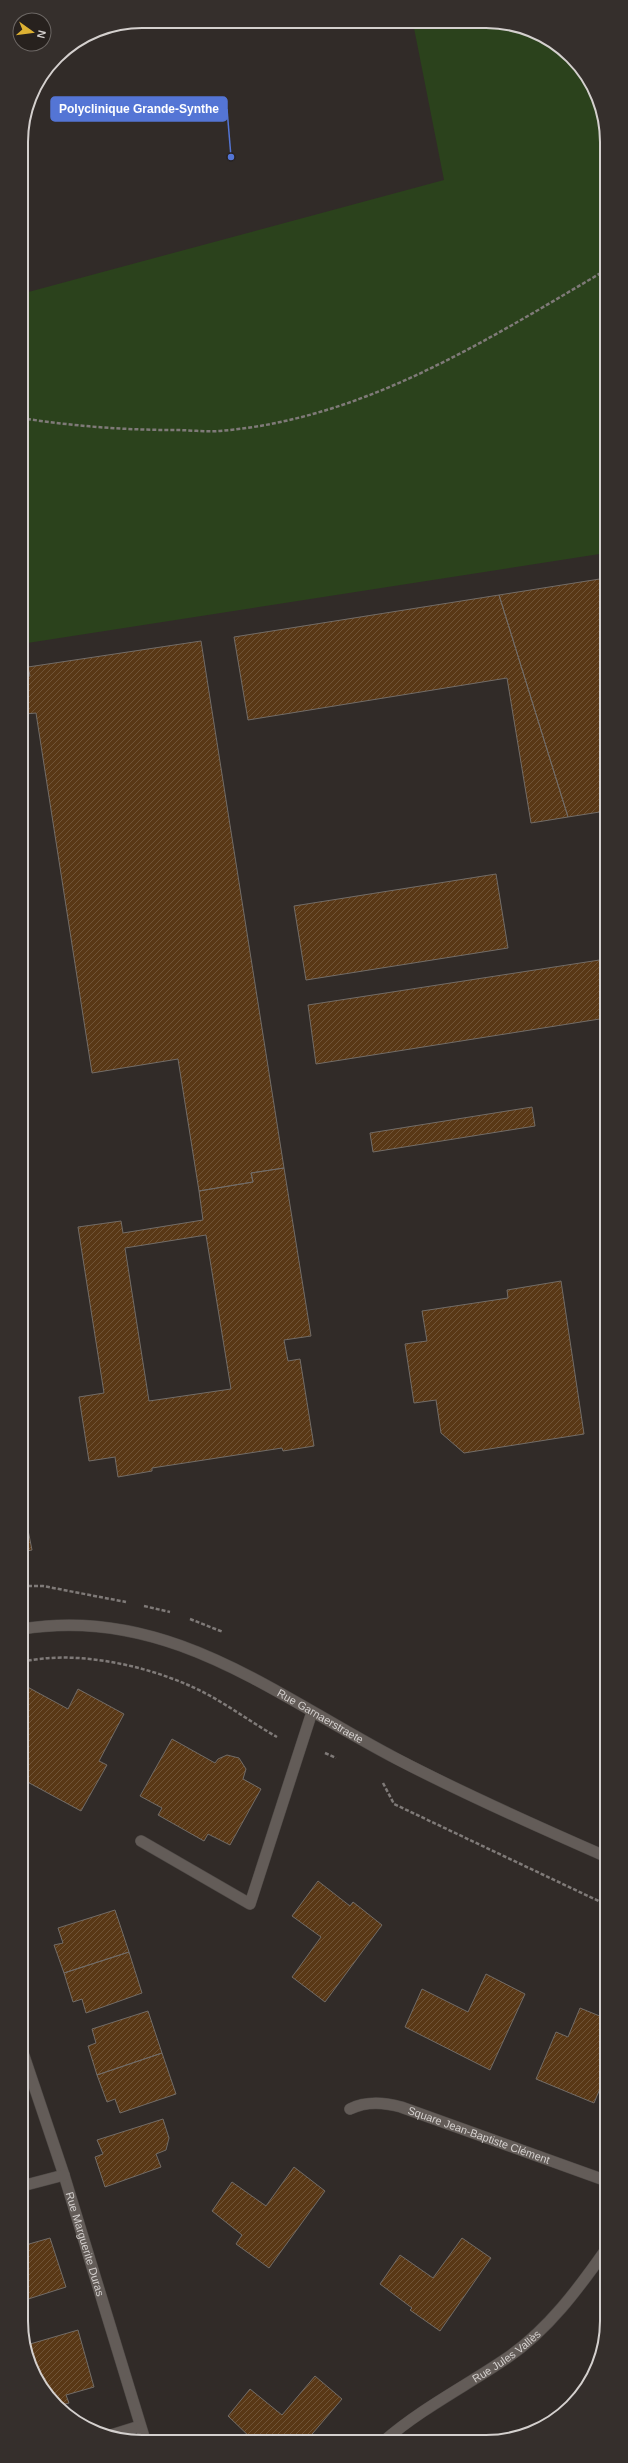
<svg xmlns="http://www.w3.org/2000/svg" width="628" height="2463" viewBox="0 0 628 2463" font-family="Arial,sans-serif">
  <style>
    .green { fill: #2b421c }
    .building { fill: url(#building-hatch); stroke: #726c67; fill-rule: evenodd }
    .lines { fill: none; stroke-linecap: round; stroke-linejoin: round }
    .service-casing { stroke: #4d4845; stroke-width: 12 }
    .minor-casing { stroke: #4d4845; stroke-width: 12 }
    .tertiary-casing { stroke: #4d4845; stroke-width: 12 }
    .path { stroke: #7f7a78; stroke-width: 2.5; stroke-dasharray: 4 2; stroke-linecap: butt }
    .service { stroke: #635c58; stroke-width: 11 }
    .minor { stroke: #635c58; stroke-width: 11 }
    .tertiary { stroke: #635c58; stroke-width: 11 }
    .labels { text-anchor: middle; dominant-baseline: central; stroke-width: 3.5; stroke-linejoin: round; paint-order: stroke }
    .street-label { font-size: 11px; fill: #d4d0ce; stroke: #27211e }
    .rim { fill: none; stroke: #d4d0ce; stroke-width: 2 }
    .leader { fill: none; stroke: #5475d5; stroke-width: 1.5 }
    .callout-dot { fill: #5475d5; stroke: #27211e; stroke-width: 1.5 }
    .callout { fill: #5475d5; stroke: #5475d5; stroke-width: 1.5 }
    .callout-label { font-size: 12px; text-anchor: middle; font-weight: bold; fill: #fff }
  </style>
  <defs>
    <pattern id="building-hatch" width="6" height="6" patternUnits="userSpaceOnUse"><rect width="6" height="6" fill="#593816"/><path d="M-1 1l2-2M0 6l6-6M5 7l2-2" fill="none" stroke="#705437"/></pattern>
  </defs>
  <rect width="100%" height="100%" fill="#312b28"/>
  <path class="green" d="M413,23H510L546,37L572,57L595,89L606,126V553L21,644V294L444,180Z"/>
  <path class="building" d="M606,578V811L568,817L499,595Z
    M499,595L568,817L531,823L507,678L248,720L234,637Z
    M201,641L284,1168L251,1173L253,1182L199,1191L178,1059L92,1073L36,713L25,714L21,677L30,676L28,667Z
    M496,874L508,948L306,980L294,906Z
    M606,959V1018L316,1064L308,1005Z
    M532,1107L535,1126L373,1152L370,1133Z
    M284,1168L311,1336L284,1340L288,1361L300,1359L314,1446L283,1451L282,1448L152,1468V1471L118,1477L115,1457L89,1461L79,1397L104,1393L78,1227L121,1221L123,1233L203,1220L199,1191L253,1182L251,1173ZM206,1235L231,1389L149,1401L125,1248Z
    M561,1281L584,1434L464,1453L441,1433L436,1400L414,1403L405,1344L427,1341L422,1311L508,1298L507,1290Z
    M22,1500L32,1550L22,1552Z
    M22,1684L68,1709L78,1689L124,1714L99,1761L107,1765L81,1811L22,1779V1757L28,1747L22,1744Z
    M172,1739L215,1763L218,1759L227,1755L239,1758L246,1769L243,1779L261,1789L230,1845L208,1834L204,1841L158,1815L162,1808L140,1796Z
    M318,1881L350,1906L353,1902L382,1925L325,2002L292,1977L321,1937L292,1916Z
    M115,1910L129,1952L64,1973L54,1945L63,1943L58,1928Z
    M129,1952L142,1993L86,2013L82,1999L73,2002L64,1973Z
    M486,1974L525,1994L490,2070L405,2027L422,1989L468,2012Z
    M580,2008L607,2019V2059L604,2065L607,2066V2072L594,2103L536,2079L556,2032L568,2037Z
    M148,2011L162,2053L97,2075L88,2046L96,2043L92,2029Z
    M162,2053L176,2094L120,2113L115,2099L107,2102L97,2075Z
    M163,2119L169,2138L166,2150L156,2154L161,2167L105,2187L95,2157L103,2154L97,2140Z
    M294,2167L325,2191L269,2268L236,2244L242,2235L212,2211L232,2182L266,2206Z
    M50,2238L66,2287L22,2301V2246Z
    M462,2238L491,2258L440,2331L410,2310L412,2308L380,2284L400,2255L433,2278Z
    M78,2330L94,2387L66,2395L69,2403L58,2406L51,2401L33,2374L32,2370L37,2368L30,2344Z
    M315,2376L342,2399L307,2440H253L228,2416L250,2389L282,2415Z"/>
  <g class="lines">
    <defs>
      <path id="service" d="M141,1841L250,1904L312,1712"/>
      <g id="minor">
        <path id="s1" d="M22,2050L64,2175L145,2440"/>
        <path id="s2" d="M350,2109C366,2101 383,2102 401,2107L607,2181"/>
        <path d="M22,2186L64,2175"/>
        <path d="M108,2436L140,2426"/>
        <path id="s3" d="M384,2441C422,2408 466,2386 507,2358C548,2330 579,2288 607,2248"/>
      </g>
      <g id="tertiary">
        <path id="s4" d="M22,1629C168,1605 276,1696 397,1759C466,1795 536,1826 607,1857"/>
      </g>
    </defs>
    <use href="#service" class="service-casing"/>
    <use href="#minor" class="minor-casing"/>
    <use href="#tertiary" class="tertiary-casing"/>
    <path class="path" d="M21,418C72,426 122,430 174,430C189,430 205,432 220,431C364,419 485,341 606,270
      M22,1586H43L126,1602
      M144,1606L170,1612
      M190,1619L223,1632
      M22,1662C73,1650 140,1664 188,1685C219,1698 247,1720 277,1737
      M325,1753L336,1758
      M383,1783L394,1804L607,1905"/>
    <use href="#service" class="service"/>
    <use href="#minor" class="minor"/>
    <use href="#tertiary" class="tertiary"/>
  </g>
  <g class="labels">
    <g class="street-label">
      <text stroke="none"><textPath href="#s4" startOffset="318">Rue Garnaerstraete</textPath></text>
      <text stroke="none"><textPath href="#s2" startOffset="135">Square Jean-Baptiste Clément</textPath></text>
      <text stroke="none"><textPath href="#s1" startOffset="204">Rue Marguerite Duras</textPath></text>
      <text stroke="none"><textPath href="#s3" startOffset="149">Rue Jules Vallès</textPath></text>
    </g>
  </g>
  <path d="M0 0H628V2463H0ZM142 28H486A114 114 0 0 1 600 142V2321A114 114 0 0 1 486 2435H142A114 114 0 0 1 28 2321V142A114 114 0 0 1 142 28Z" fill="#352f2c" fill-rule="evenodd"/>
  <path class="rim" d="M142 28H486A114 114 0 0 1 600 142V2321A114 114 0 0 1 486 2435H142A114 114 0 0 1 28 2321V142A114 114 0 0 1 142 28Z"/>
  <path class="leader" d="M231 157L227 109"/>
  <circle class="callout-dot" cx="231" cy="157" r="4"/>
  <rect class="callout" x="51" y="97" width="176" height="24" rx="4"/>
  <g class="callout-label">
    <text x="139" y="113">Polyclinique Grande-Synthe</text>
  </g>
  <g transform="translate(32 32) rotate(104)"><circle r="19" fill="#27211e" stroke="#6c6764"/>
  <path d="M0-3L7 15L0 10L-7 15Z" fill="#ddb133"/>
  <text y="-6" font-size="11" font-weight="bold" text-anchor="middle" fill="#d4d0ce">N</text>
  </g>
</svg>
